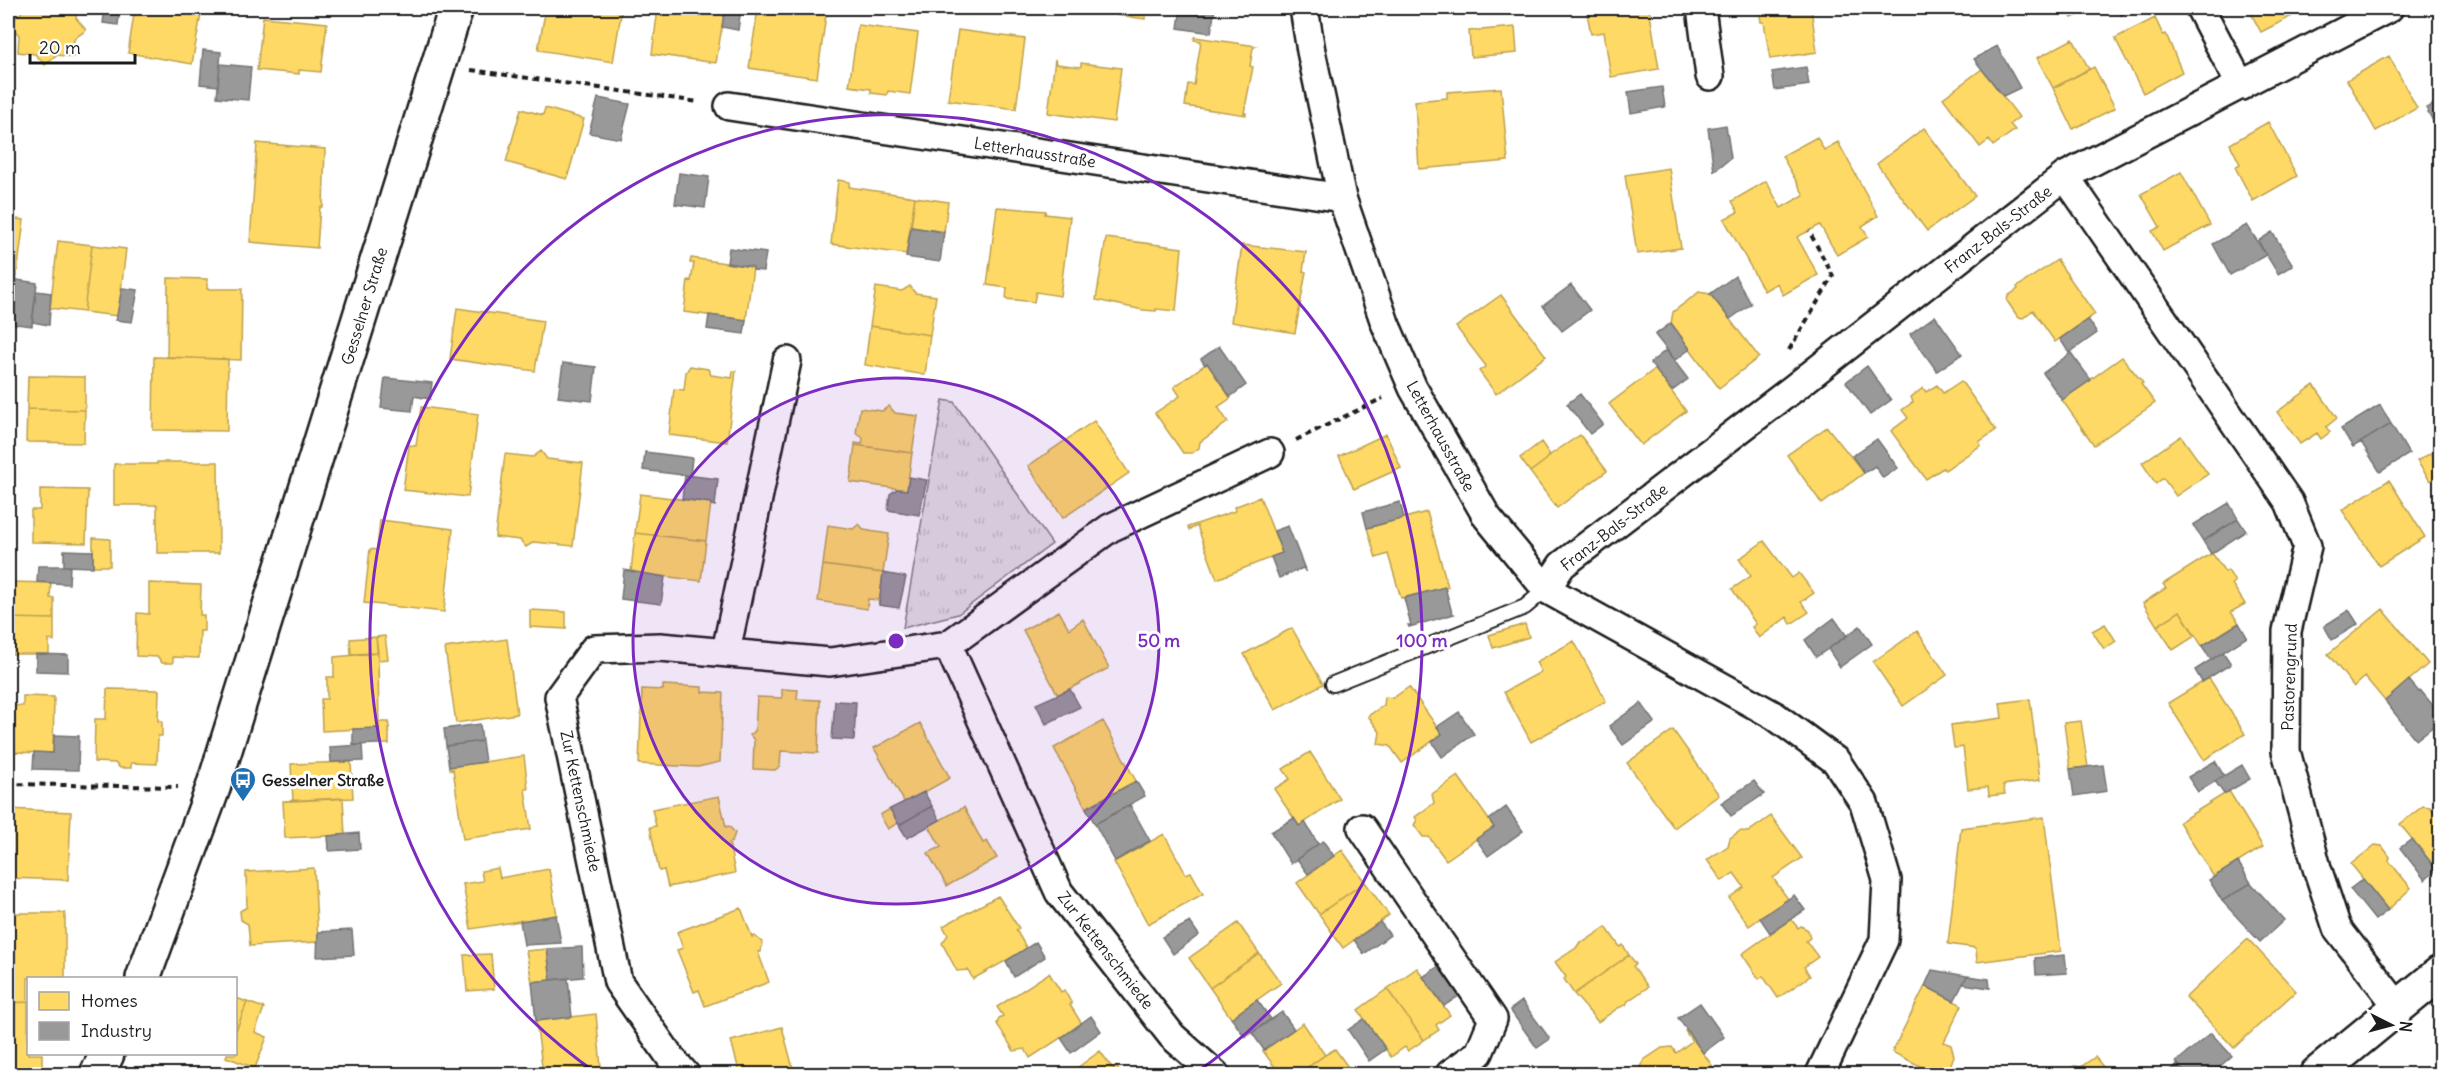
<svg xmlns="http://www.w3.org/2000/svg" width="2448" height="1082" viewBox="0 0 2448 1082" font-family="Delius,sans-serif">
  <style>
    .grass { fill: url(#grass-tufts); stroke: #7f7f7f; stroke-width: 1.5 }
    .homes { fill: #ffd966; stroke: #bba050; stroke-width: 1.5 }
    .industry { fill: #999; stroke: #747474; stroke-width: 1.5 }
    .lines { fill: none; stroke-linecap: round; stroke-linejoin: round }
    .service-casing { stroke: #1c1c1c; stroke-width: 18 }
    .minor-casing { stroke: #1c1c1c; stroke-width: 32 }
    .tertiary-casing { stroke: #1c1c1c; stroke-width: 38 }
    .path { stroke: #1c1c1c; stroke-width: 4; stroke-dasharray: 6 4.5; stroke-linecap: butt }
    .service { stroke: #fff; stroke-width: 14 }
    .minor { stroke: #fff; stroke-width: 27 }
    .tertiary { stroke: #fff; stroke-width: 33 }
    .ring { fill: none; stroke: #7b2cbf; stroke-width: 3 }
    .labels { text-anchor: middle; dominant-baseline: central; stroke-width: 6; stroke-linejoin: round; paint-order: stroke }
    .street-label { font-size: 16px; fill: #1c1c1c; stroke: #fff }
    .poi-label { font-size: 16px; font-weight: bold; fill: #1c1c1c; stroke: #fff; text-anchor: start }
    .centre { fill: #7b2cbf; stroke: #fff; stroke-width: 3 }
    .ring-label { font-size: 18px; text-anchor: middle; font-weight: bold; fill: #7b2cbf; stroke: #fff; stroke-width: 6; stroke-linejoin: round; paint-order: stroke }
  </style>
  <defs>
    <pattern id="grass-tufts" width="24" height="20" patternUnits="userSpaceOnUse" patternTransform="scale(1.5)"><rect width="24" height="20" fill="#e2e2e2"/><path d="M3 7l-1-3M5 7V3M7 7l1-3M15 17l-1-3M17 17v-4M19 17l1-3" fill="none" stroke="#c1c1c1"/></pattern>
  </defs>
  <rect width="100%" height="100%" fill="#fff"/>
  <filter id="ink" filterUnits="userSpaceOnUse"><feTurbulence type="fractalNoise" baseFrequency=".0167" numOctaves="2"/><feDisplacementMap in="SourceGraphic" scale="12" xChannelSelector="R" yChannelSelector="G"/><feConvolveMatrix kernelMatrix="1 2 1 2 8 2 1 2 1" color-interpolation-filters="sRGB"/></filter>
  <g filter="url(#ink)">
    <path class="grass" d="M943,400L954,402L1052,544L958,614L903,628Z"/>
    <path class="homes" d="M22,8H77L76,18L86,30L74,39L73,57L56,55L45,65L35,54L18,52L19,35L8,23L21,13Z
      M135,8L202,9L192,64L128,53Z
      M546,8H622L613,62L538,50Z
      M658,8H725L716,63L652,54Z
      M758,8H827L817,78L749,68Z
      M1117,8H1147L1145,19L1116,15Z
      M1586,8H1649L1659,69L1611,77L1604,32L1591,34Z
      M1759,8H1811L1817,52L1770,59L1764,22H1761Z
      M2067,8H2093L2072,18Z
      M2248,8H2301L2302,11L2261,32Z
      M263,17L327,23L321,72L299,70V74L257,70Z
      M2155,18L2163,35L2166,34L2182,72L2143,93L2115,38Z
      M858,25L918,33L910,94L888,91L887,95L871,93V89L849,86Z
      M1515,27L1517,53L1471,57L1469,31Z
      M958,30L1025,39L1016,109L948,100Z
      M1195,37L1256,46L1253,48L1250,66L1253,67L1244,113H1246V115L1185,106L1188,84L1194,85L1201,41L1194,40Z
      M2073,39L2089,69L2053,88L2037,58Z
      M2389,56L2417,108L2376,131L2347,80Z
      M1055,59L1056,64L1081,67V63L1121,68L1114,122L1048,113Z
      M2094,67L2115,108L2073,129L2053,88Z
      M1982,69L2019,117L2010,124L2015,130L1993,146L1989,140L1980,147L1943,98Z
      M1501,88L1508,161L1419,169L1415,101L1447,98V92Z
      M545,108L584,119L567,179L506,162L521,109L543,115Z
      M2268,122L2297,176L2253,201L2235,167L2240,164L2230,144Z
      M1924,128L1975,196L1927,231L1877,164Z
      M1817,137L1824,150L1838,142L1878,216L1862,226L1868,237L1837,255L1820,225L1797,237L1818,275L1783,295L1777,283L1764,291L1724,219L1738,212L1732,201L1766,181L1781,208L1804,195L1782,156Z
      M257,143L325,149L323,207H320L317,248L250,242Z
      M1669,168L1681,248L1637,254L1625,175Z
      M2181,172L2210,225L2163,251L2152,231L2160,227L2141,194Z
      M838,180L850,182L849,187L915,197L906,254L831,244Z
      M915,197L948,202L944,232L911,227Z
      M997,207L1046,211L1045,214L1070,217L1060,296L1036,292L1034,302L1006,299L1007,288L987,285Z
      M8,218L24,220L16,282L8,281Z
      M1106,238L1182,248L1176,311L1156,309V311L1143,310L1096,300Z
      M58,241L92,245L84,312L50,308Z
      M92,245L126,249L118,316L84,312Z
      M1242,245L1306,252L1303,271L1306,272L1295,333L1231,322Z
      M691,258L753,267L746,320L684,312L688,280L691,281L694,263H690Z
      M2057,260L2095,314L2055,342L2033,310L2023,318L2018,317L2007,301L2008,296L2018,289L2017,287Z
      M168,278L207,279V289H242L241,360L167,357Z
      M910,286L915,293L936,296L930,335L870,326L876,287L902,291Z
      M1699,292L1710,294L1759,357L1719,388L1671,323L1673,312Z
      M1501,295L1546,356L1496,394L1479,371L1486,366L1456,327Z
      M457,308L543,321L535,371L450,359Z
      M870,326L930,335L925,375L865,365Z
      M154,357L228,359L227,431L153,430Z
      M2122,357L2143,383L2141,384L2155,403L2094,445L2062,400Z
      M1207,363L1231,398L1218,407L1228,422L1200,442L1199,448L1192,453H1183L1155,413L1180,396L1174,387Z
      M690,366L708,369L711,375L732,378L733,371H736L727,442L669,435L674,389L684,390L686,372Z
      M1655,369L1686,411L1641,445L1609,404Z
      M28,376L85,377V410L27,409Z
      M1961,381L1996,430L1979,442L1981,445L1945,470L1943,468L1926,479L1891,431L1908,418L1902,410L1913,402L1911,397L1923,388L1926,392L1937,385L1943,393Z
      M2314,385L2337,418L2326,427L2330,432L2321,439L2317,433L2300,444L2277,412Z
      M889,406L895,413L918,416L912,453L855,445V443L862,444L863,438L856,433L860,408L882,411Z
      M421,407L478,414L468,497L403,490L409,445L416,446Z
      M27,409L85,410L84,443L26,442Z
      M1094,421L1129,473L1063,518L1028,466Z
      M1827,427L1864,473L1822,504L1787,455Z
      M1386,434L1401,468L1354,489L1339,456Z
      M1580,435L1607,471L1557,508L1530,472L1546,460L1550,455Z
      M2181,436L2208,474L2176,496L2163,478L2156,484L2142,463Z
      M1541,442L1550,455L1546,460L1530,472L1520,458Z
      M855,445L912,453L907,490L850,482Z
      M2436,450L2440,457V474L2430,481L2417,461Z
      M541,451L547,459L583,463L573,546L534,542L526,547L520,540L495,537L505,454L533,457Z
      M157,462H218L219,553H157V505H114V464H157Z
      M2389,480L2425,537L2379,566L2342,510Z
      M40,489L88,490L86,543L31,542V510H40Z
      M640,494L711,503L706,541L635,533Z
      M1260,497L1282,553L1217,579L1197,526L1189,530L1188,527L1235,511L1234,507Z
      M1427,512L1448,587L1401,598L1388,554L1376,558L1367,528Z
      M380,520L453,529L444,612L364,603L370,549L377,550Z
      M859,524L864,530L889,534L883,573L823,565L828,525L853,529Z
      M635,533L706,541L701,581L631,572Z
      M93,538L110,539V566H93Z
      M1764,541L1792,578L1799,573L1814,593L1801,602L1809,612L1791,624L1787,617L1759,638L1752,627L1756,624L1732,589L1751,576L1739,559Z
      M2212,553L2225,572L2228,570L2235,582L2232,584L2245,604L2231,612L2239,623L2202,646L2180,611L2157,626L2143,603L2166,588L2163,584Z
      M823,565L883,573L879,605L878,600L868,599L867,609L818,601Z
      M8,582L51,583L50,598H54V619L8,618Z
      M149,583L201,585L200,615H204V631H200L199,658L173,657V663H162L158,657L136,656L137,613L149,614Z
      M2383,609L2428,664L2385,701L2365,677L2354,687L2328,654Z
      M530,610L566,612V629L530,627Z
      M1059,611L1069,629L1083,619L1109,668L1058,695L1023,630Z
      M2180,611L2195,636L2173,650L2157,626Z
      M8,618L54,619V641L49,640V654H8Z
      M1525,624L1529,637L1493,648L1489,635Z
      M2105,624L2116,641L2104,649L2092,631Z
      M1292,628L1323,684L1275,710L1244,654Z
      M1917,631L1947,675L1903,706L1873,662Z
      M385,636L388,659L378,660L376,637Z
      M376,637L378,653L351,654L350,639Z
      M507,639L517,714L456,723L445,648Z
      M1574,641L1606,701L1531,742L1504,692L1541,672L1536,662Z
      M378,653L379,728L322,731L321,699H327V677H334V657Z
      M2209,678L2245,734L2204,760L2168,703Z
      M663,685L702,687V692L723,693L720,762L698,767L639,764L642,689L663,690Z
      M1409,687L1442,734L1402,763L1390,746L1378,744L1380,732L1368,716L1384,705L1385,697L1393,698Z
      M107,689L159,690L158,721H162V736H158L157,764L131,763V768H120L115,763L94,762L95,719H106Z
      M782,689L798,690L797,699L820,700L818,753L781,751L780,766L775,770L753,769L754,740L750,735L755,731L757,697L782,698Z
      M23,696L54,697L53,753L8,752V705L23,706Z
      M2030,699L2040,780L2003,785L2005,794L1989,796L1988,787L1968,789L1963,747L1954,748L1951,725L2002,718L2000,703Z
      M1103,721L1136,781L1086,808L1054,748Z
      M2081,721L2088,767L2070,769L2064,723Z
      M379,722H389V744H379Z
      M920,723L950,778L905,803L874,748Z
      M1673,730L1719,795L1674,828L1627,763Z
      M1310,752L1340,799L1299,826L1274,789L1290,779L1283,769Z
      M524,756L528,789H525L531,829L463,839L453,769L450,770L449,767Z
      M351,762L353,798L293,801L291,764Z
      M1458,776L1494,827L1446,860L1429,837H1423L1414,825L1417,820L1415,817L1434,803L1432,794Z
      M2229,791L2263,847L2214,877L2179,822Z
      M719,796L726,827L729,826L735,833L732,842L729,843L735,873L668,887L664,870L659,871L650,827L656,826L652,809Z
      M343,798L345,835L285,838L283,801Z
      M2423,806L2430,807L2439,818L2440,867L2437,870L2400,824Z
      M964,807L983,843L987,841L997,858L947,886L928,853L941,847L929,826Z
      M8,809L71,812L68,880L8,878Z
      M890,809L898,823L888,829L880,815Z
      M1771,816L1802,858L1773,878L1788,899L1749,926L1729,898L1744,887L1734,873L1722,881L1707,860L1728,846L1730,838L1740,831L1748,832Z
      M2044,817L2061,951L1977,962L1976,948L1948,944L1961,828Z
      M1164,834L1186,874L1191,872L1203,894L1148,924L1114,862Z
      M2375,845L2382,846L2390,857L2389,861L2411,888L2388,910L2351,864Z
      M1342,850L1365,882L1319,914L1297,883Z
      M314,868L318,942L250,946L248,924L241,920L240,911L247,907L246,872Z
      M498,868L500,878L549,869L557,915L471,929L463,884L483,881L481,871Z
      M1365,882L1389,915L1343,948L1319,914Z
      M998,896L1019,928L1016,930L1027,949L973,979L968,970L957,971L942,943L948,935L943,926Z
      M741,908L752,937L755,936L762,942L761,952H758L769,982L705,1006L699,990L694,992L677,950L683,948L677,932Z
      M8,913H65V978H28V1002L8,1003Z
      M1791,919L1798,928L1801,926L1808,930L1810,938L1806,941L1818,957L1804,967L1810,976L1778,998L1763,976L1759,979L1742,954Z
      M1238,923L1259,953L1210,988L1189,958Z
      M1606,927L1620,947L1623,945L1629,955L1574,994L1564,979L1566,977L1555,962L1576,948L1580,942L1585,941Z
      M2248,939L2296,991L2234,1048L2186,997Z
      M547,949L551,980L532,982L526,951Z
      M1259,953L1281,983L1231,1018L1210,988Z
      M491,954L494,989L467,991L464,955Z
      M1629,955L1636,964L1633,966L1648,987L1628,1001L1626,1005L1618,1008L1598,1022L1574,994Z
      M1417,968L1450,1015L1436,1025L1439,1030L1424,1040L1387,989Z
      M1049,973L1061,992L1064,990L1072,1004L1070,1005L1082,1024L1030,1058L1025,1049L1014,1051L997,1024L999,1018L1003,1016L997,1007Z
      M1925,986L1962,1005L1944,1042L1951,1045L1954,1056L1950,1066L1939,1069L1932,1066L1930,1071L1892,1052Z
      M1387,989L1424,1040L1408,1051L1405,1047L1391,1057L1358,1010Z
      M236,998L247,1002L236,1031Z
      M28,1002V1054H42V1074H8V1003Z
      M247,1002L264,1008L255,1032L267,1037L255,1068L226,1057L227,1054H236V1031Z
      M596,1014L601,1067L543,1073L536,1021Z
      M1303,1023L1325,1055L1298,1074H1280L1263,1051Z
      M782,1027L794,1072L792,1073V1074H740L731,1041Z
      M1687,1030L1718,1074H1643L1640,1070L1644,1060L1662,1048L1672,1047L1676,1053L1692,1041L1685,1031Z
      M1335,1049L1353,1074H1298L1325,1055Z
      M1100,1051L1113,1069L1116,1067L1122,1074H1069Z
      M2095,1057L2109,1074H2087L2081,1067Z
      M2074,1066L2081,1067L2087,1074H2063Z"/>
    <path class="industry" d="M105,8H120L118,25L103,23Z
      M725,8H741L738,30L722,27Z
      M1181,8H1215L1211,33L1178,28Z
      M2116,8H2136L2121,15Z
      M1997,46L2020,88L2003,96L1974,59Z
      M203,50L221,52L218,86L200,84Z
      M220,64L251,67L248,100L217,97Z
      M1806,67L1809,85L1775,90L1772,72Z
      M1662,87L1665,107L1631,113L1628,92Z
      M598,98L630,104L621,139L589,133Z
      M2440,101V134L2426,108Z
      M1726,125L1731,158L1714,171L1708,128Z
      M679,173L709,177L705,208L675,204Z
      M2247,225L2266,255L2230,275L2213,244Z
      M911,227L944,232L940,262L906,257Z
      M2272,232L2293,265L2278,274L2258,241Z
      M729,248L766,253L763,271L753,270V267L727,263Z
      M1735,276L1751,304L1730,319L1710,294Z
      M17,280L37,283L32,326L8,323V281L16,282Z
      M1571,285L1590,310L1562,331L1543,306Z
      M122,288L138,290L132,322L116,320Z
      M36,291L51,293L49,325L32,322Z
      M709,315L746,320L744,334L707,329Z
      M1935,316L1962,354L1937,371L1910,334Z
      M2088,319L2097,333L2069,353L2060,339Z
      M1671,323L1690,349L1675,360L1655,335Z
      M1219,346L1246,385L1230,397L1207,363L1205,365L1201,359Z
      M1666,350L1688,379L1672,391L1650,363Z
      M2071,353L2091,380L2062,400L2043,373Z
      M563,363L596,367L592,401L558,397Z
      M1867,366L1891,400L1870,415L1846,382Z
      M385,378L432,383L430,399L414,396L412,411L381,408Z
      M1580,394L1603,424L1590,434L1567,404Z
      M2380,405L2391,424L2353,447L2341,429Z
      M2391,424L2409,454L2380,472L2361,442Z
      M1877,439L1898,468L1883,478L1875,466L1864,473L1852,456Z
      M645,452L692,458L690,476L643,470Z
      M685,475L718,479L715,506L711,505V503L682,499Z
      M909,477L927,480L919,515L888,510L890,494L897,489L907,490Z
      M1400,502L1404,518L1367,528L1363,512Z
      M2229,503L2238,519L2203,541L2193,525Z
      M2238,519L2246,531L2211,554L2203,541Z
      M1288,526L1306,572L1303,568L1279,578L1271,557L1282,553L1274,531Z
      M64,550L93,551V567L64,566Z
      M38,566H70L69,584L37,582Z
      M624,570L665,577L661,604L621,599Z
      M883,573L906,577L899,608L879,605Z
      M1445,587L1452,613L1454,614L1409,627L1408,625H1411L1404,598Z
      M2349,610L2358,624L2332,640L2324,626Z
      M1834,618L1847,636L1816,657L1805,640Z
      M2239,623L2247,637L2211,660L2202,646Z
      M1860,626L1872,644L1840,667L1828,649Z
      M2223,652L2231,664L2202,682L2195,670Z
      M36,654L68,655V672L36,671Z
      M2409,680L2419,692L2421,691L2440,714V721L2416,740L2385,701Z
      M1070,689L1080,707L1046,724L1036,704Z
      M835,701L856,702L854,740L832,739Z
      M1641,703L1655,722L1623,745L1609,726Z
      M1459,712L1474,734L1442,757L1432,742L1442,734L1437,727Z
      M480,724L482,741L446,746L444,729Z
      M379,728V744L353,745V729Z
      M54,735L79,736L78,770L33,769L34,752L53,753Z
      M482,741L485,762L449,767L446,746Z
      M362,745L363,761L331,762L330,747Z
      M2215,761L2224,776L2198,792L2188,777Z
      M2103,765L2107,791L2074,796L2070,769Z
      M2242,765L2250,779L2224,794L2215,781Z
      M1136,781L1145,796L1095,824L1086,808Z
      M1754,781L1764,794L1731,816L1721,803Z
      M924,792L932,806L899,825L890,809Z
      M1130,805L1150,841L1115,861L1095,824Z
      M932,806L940,820L907,838L899,825Z
      M1506,807L1523,831L1488,856L1476,839L1494,827L1489,820Z
      M1294,818L1299,826L1305,822L1318,844L1291,864L1271,832Z
      M359,833L360,849L329,851L328,836Z
      M2412,839L2437,870L2425,880L2400,848Z
      M1323,841L1334,856L1308,874L1297,859Z
      M2238,862L2251,883L2222,901L2209,880Z
      M2363,879L2388,910L2375,920L2350,889Z
      M2251,883L2284,920L2260,942L2222,901Z
      M1794,895L1805,910L1770,933L1760,918Z
      M556,915L561,943L524,945L520,921Z
      M1190,922L1199,935L1173,954L1162,937Z
      M1380,922L1390,935L1364,954L1354,940Z
      M352,930L354,955L317,957L318,932Z
      M1036,942L1045,957L1014,977L1006,961Z
      M582,947L583,977L551,980L547,949Z
      M2065,955L2067,973L2036,975L2035,958Z
      M1442,964L1463,993L1444,1006L1423,977Z
      M1932,970L1967,976L1954,1001L1925,986Z
      M1967,976L1989,979L1990,988L1963,984Z
      M568,978L572,1017L536,1021L532,982Z
      M1257,1000L1271,1019L1245,1037L1231,1018Z
      M1522,1001L1550,1039L1537,1048L1510,1010Z
      M1700,1003L1724,1037L1703,1053L1678,1018Z
      M1282,1012L1294,1029L1264,1050L1252,1033Z
      M1091,1016L1101,1031L1071,1053L1061,1038Z
      M1364,1019L1386,1049L1369,1061L1348,1030Z
      M2211,1033L2232,1056L2211,1074H2186L2176,1062Z
      M2178,1064L2186,1074H2165Z"/>
    <g class="lines">
      <defs>
        <path id="service" d="M1333,684L1525,607L1546,589"/>
        <path id="minor" d="M1304,8L1311,51L1342,198L1385,323L1413,388L1487,517L1546,589L1775,716L1836,761L1864,803L1887,880L1884,940L1820,1074
          M1701,8L1710,76
          M2200,8L2241,86
          M729,106L1342,198
          M2065,176L2289,502L2307,546L2287,631L2286,751L2317,868L2337,928L2399,1008
          M1546,589L1562,565L1794,388L2065,176L2389,8
          M948,645L1110,528L1270,453
          M726,651L787,361
          M1362,828L1493,1019L1479,1053L1450,1074
          M685,1074L671,1058L618,982L559,697L594,649L660,647L830,662L948,645L1059,892L1172,1036L1215,1074"/>
        <path id="tertiary" d="M143,978L213,788L456,8
          M97,1074L107,1054
          M2317,1074L2440,973"/>
      </defs>
      <use href="#service" class="service-casing"/>
      <use href="#minor" class="minor-casing"/>
      <use href="#tertiary" class="tertiary-casing"/>
      <path class="path" d="M471,70L699,102
        M1789,350L1833,276L1809,231
        M1296,440L1383,398
        M8,784L178,787"/>
      <use href="#service" class="service"/>
      <use href="#minor" class="minor"/>
      <use href="#tertiary" class="tertiary"/>
    </g>
  </g>
  <circle cx="896" cy="641" r="263" fill="#7b2cbf" fill-opacity=".12"/>
  <g class="ring">
    <circle cx="896" cy="641" r="263"/>
    <path d="M598 1074A526 526 0 1 1 1194 1074"/>
  </g>
  <defs>
    <symbol id="bus-pin" viewBox="-11 -11 22 30"><path d="M0 17L-7.5 6A9.5 9.5 0 1 1 7.5 6Z" fill="#1f6fb2" stroke="#fff"/><path d="M-5-6H5V4H4V6H2V4H-2V6H-4V4H-5ZM-3.5-4V0h7V-4ZM-3.5 1.2v1.5H-2V1.2ZM2 1.2v1.5H3.5V1.2Z" fill="#fff"/></symbol>
  </defs>
  <g fill-rule="evenodd">
    <use href="#bus-pin" x="228" y="765" width="30" height="40"/>
  </g>
  <g class="labels">
    <g class="street-label">
      <text transform="translate(1035 152) rotate(9)">Letterhausstraße</text>
      <text transform="translate(1998 229) rotate(-38)">Franz-Bals-Straße</text>
      <text transform="translate(364 306) rotate(-73)">Gesselner Straße</text>
      <text transform="translate(1441 436) rotate(61)">Letterhausstraße</text>
      <text transform="translate(1614 527) rotate(-38)">Franz-Bals-Straße</text>
      <text transform="translate(2289 677) rotate(-88)">Pastorengrund</text>
      <text transform="translate(581 801) rotate(78)">Zur Kettenschmiede</text>
      <text transform="translate(1106 950) rotate(52)">Zur Kettenschmiede</text>
    </g>
    <g class="poi-label">
      <text x="262" y="780">Gesselner Straße</text>
    </g>
  </g>
  <circle cx="896" cy="641" r="9" class="centre"/>
  <g class="ring-label">
    <text x="1159" y="647">50 m</text>
    <text x="1422" y="647">100 m</text>
  </g>
  <rect width="2448" height="1082" fill="none" stroke="#fff" stroke-width="30"/>
  <rect x="15" y="15" width="2418" height="1052" fill="none" stroke="#1c1c1c" stroke-width="2" filter="url(#ink)"/>
  <rect x="27" y="977" width="210" height="78" fill="#ffffff" stroke="#a4a4a4" stroke-width="1.5"/>
  <rect x="39" y="992" width="30" height="18" fill="#ffd966" stroke="#a4a4a4" stroke-width="1.5"/>
  <text x="81" y="1007" font-size="18" fill="#1c1c1c">Homes</text>
  <rect x="39" y="1022" width="30" height="18" fill="#999999" stroke="#a4a4a4" stroke-width="1.5"/>
  <text x="81" y="1037" font-size="18" fill="#1c1c1c">Industry</text>
  <g transform="translate(2391 1025) rotate(96)" stroke="#ffffff" stroke-width="4.5" paint-order="stroke">
  <path d="M0-4.5L10 22L0 15L-10 22Z" fill="#1c1c1c"/>
  <text y="-9" font-size="16" font-weight="bold" text-anchor="middle" fill="#1c1c1c">N</text>
  </g>
  <path d="M30 54v9h105v-9" fill="none" stroke="#1c1c1c" stroke-width="3"/>
  <text x="39" y="54" font-size="18" fill="#1c1c1c" stroke="#ffffff" stroke-width="4.5" paint-order="stroke">20 m</text>
</svg>
